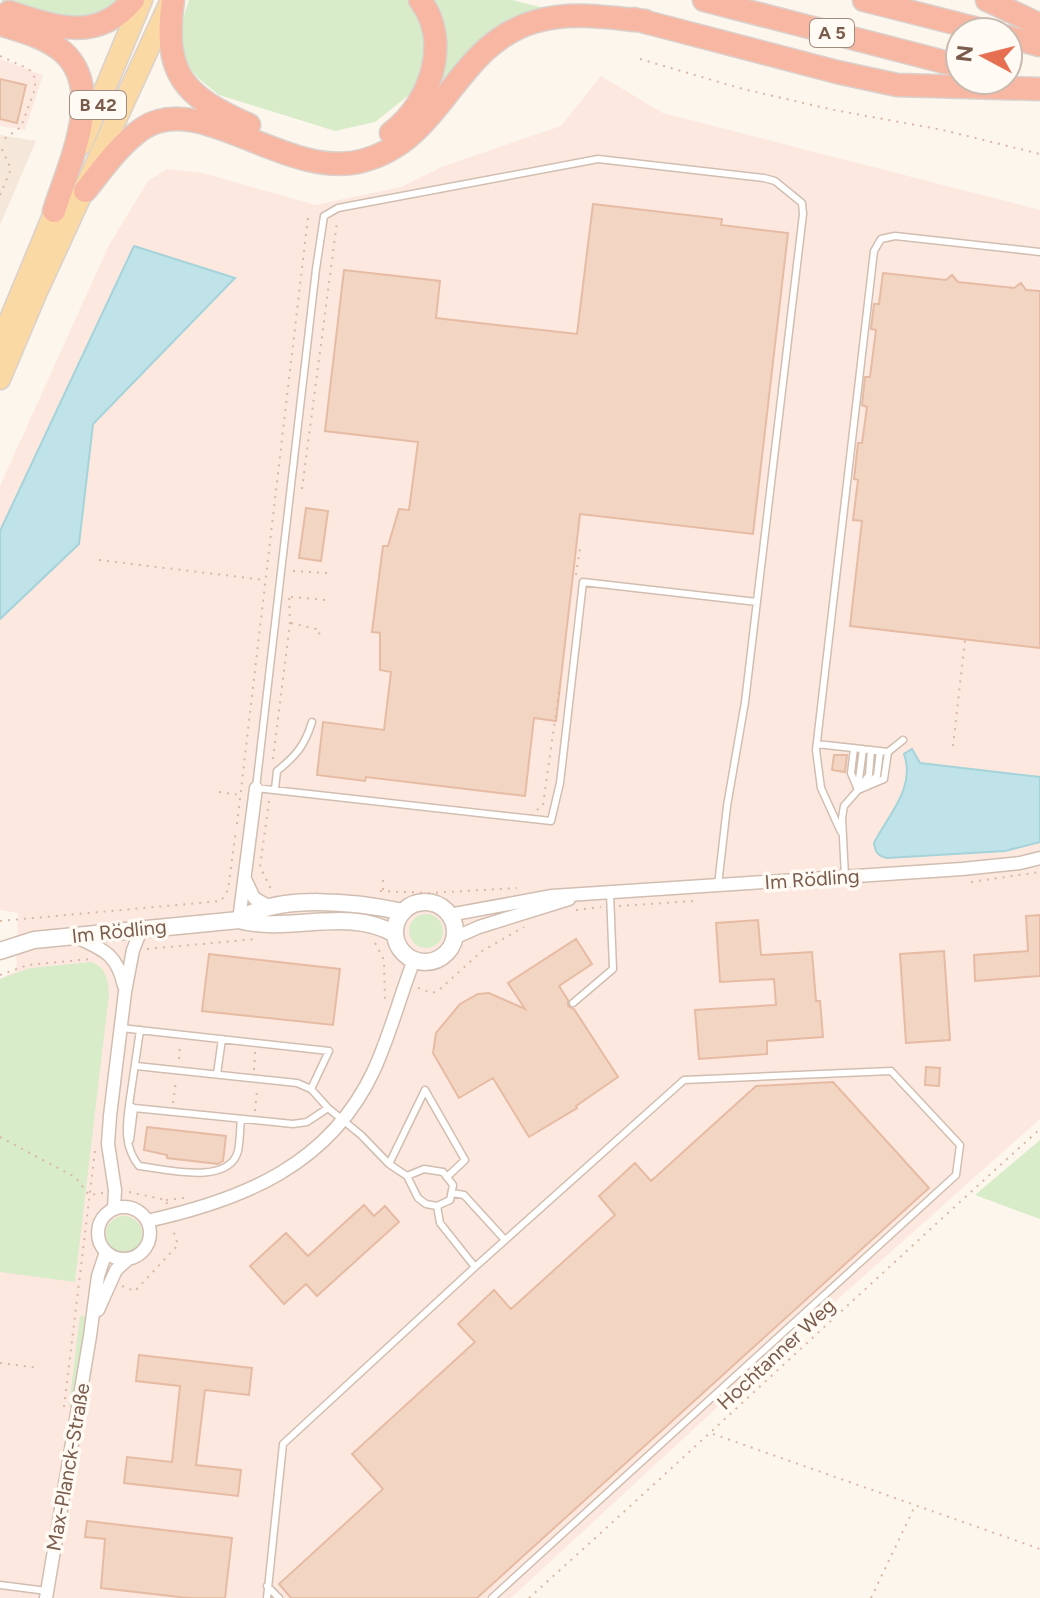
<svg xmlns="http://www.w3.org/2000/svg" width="1040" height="1598" viewBox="0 0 1040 1598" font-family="Figtree,sans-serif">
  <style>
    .residential { fill: #f5e8da }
    .commercial { fill: #fde8e0 }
    .green { fill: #d8ecc9 }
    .water { fill: #bfe3e8; stroke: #a5d3da; stroke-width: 2 }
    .building { fill: #f3d5c3; stroke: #e6bba3; stroke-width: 2 }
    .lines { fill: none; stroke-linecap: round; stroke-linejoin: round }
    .service-casing { stroke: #d1beb0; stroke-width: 9 }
    .minor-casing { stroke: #d1beb0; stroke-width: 15 }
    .tertiary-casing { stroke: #d1beb0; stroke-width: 19 }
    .primary-casing { stroke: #dad1cd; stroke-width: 23 }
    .motorway-casing { stroke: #dad1cd; stroke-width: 25 }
    .path { stroke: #d9b8a5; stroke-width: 2; stroke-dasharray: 2 6; stroke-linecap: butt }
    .service { stroke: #fff; stroke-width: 6 }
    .minor { stroke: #fff; stroke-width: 12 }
    .tertiary { stroke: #fff; stroke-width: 16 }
    .primary { stroke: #fbd9a5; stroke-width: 20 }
    .motorway { stroke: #f7b7a3; stroke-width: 22 }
    .labels { text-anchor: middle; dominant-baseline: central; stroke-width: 7; stroke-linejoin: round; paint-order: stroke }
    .shield { fill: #fffaf3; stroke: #a28b7f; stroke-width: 2 }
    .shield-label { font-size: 18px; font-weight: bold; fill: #7a5c4d }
    .street-label { font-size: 20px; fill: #7a5c4d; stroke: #fffaf3 }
  </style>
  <rect width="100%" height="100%" fill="#fdf6ec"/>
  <path class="residential" d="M0,135L36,141L0,225Z"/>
  <path class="commercial" d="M0,59L43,75L25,130L0,126Z
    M601,76L663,113L1040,210V1119L738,1388L511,1598H0V979L16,971L18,913L0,910V486L109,245L148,181L167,169L203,173L315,205L401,187L444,166L561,126Z"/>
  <path class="green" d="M0,0H122L98,17L56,19Z
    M189,0H409L422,23L424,54L414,91L375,122L335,131L219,95L198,78L183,60L182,21Z
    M429,0H512L545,8L443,88L439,85Z
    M409 931a17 17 0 1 1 34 0a17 17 0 1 1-34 0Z
    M91,962C106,967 108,979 109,994L75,1282L0,1272V979L30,968Z
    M1040,1140V1219L975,1195Z
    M106 1234a18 18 0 1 1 36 0a18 18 0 1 1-36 0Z
    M80,1316L87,1317L71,1407L69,1405Z"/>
  <path class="water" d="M134,246L235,278L93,424L79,544L0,619V531Z
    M912,749L920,763L1040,777V842L1005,851L887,858C878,856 875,852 874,843C888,815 916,788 904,754Z"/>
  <path class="building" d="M0,79L26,85L17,123L0,119Z
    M593,204L722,219L721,225L788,233L753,534L580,514L556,721L534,718L525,796L366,777L365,781L317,775L323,722L384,730L391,672L380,670V633L372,632L383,546H388L399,509L409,510L418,442L325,431L344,270L440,281L436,318L577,334Z
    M883,273L946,280L952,275L958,282L1014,288L1021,283L1026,290L1040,291V648L850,626L862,521L853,520L858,480L854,479L858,443H862L867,407L862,405L865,377H870L876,330L871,329L874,304H879Z
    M306,508L328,511L321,561L299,558Z
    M834,755H847L845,772L832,770Z
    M1040,915V976L975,981L974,955L1028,951L1026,916Z
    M758,920L761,955L812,952L816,1001H820L823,1037L767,1041V1054L699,1059L695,1010L776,1005L774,979L720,982L716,923Z
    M576,939L592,964L559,986L568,1000V1006L574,1009L618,1077L576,1106L577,1108L529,1137L493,1078L459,1098L433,1053L436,1033L460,1004L478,994L489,993L525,1009L508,983Z
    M944,951L950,1040L906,1043L900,954Z
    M209,954L340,969L333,1025L202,1011Z
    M926,1067L940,1068L939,1086L925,1085Z
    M833,1082L929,1188L477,1598H291L279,1584L383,1489L352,1454L475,1342L458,1324L494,1290L511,1309L615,1215L599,1196L635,1163L651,1181L756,1086Z
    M147,1127L226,1136L223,1161L218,1164L167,1158V1155L144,1150Z
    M364,1205L374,1216L385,1206L399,1222L317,1296L306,1284L284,1304L250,1266L286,1233L308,1256Z
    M139,1355L252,1368L249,1395L205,1390L196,1465L241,1470L238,1496L124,1483L127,1457L172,1462L180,1386L136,1381Z
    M87,1521L232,1538L225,1598H188L101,1588L105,1539L85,1537Z"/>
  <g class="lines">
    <defs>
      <path id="service" d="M817,744L888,752
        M867,784L877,776L880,751
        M858,787L863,749
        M275,789L277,771C296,756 305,745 312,722
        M858,790L884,779L888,752L903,740
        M858,790L869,775L871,750
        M841,832L821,788L816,750L874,251L881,239L895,236L1040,252
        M845,877L842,818L844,806L858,790L851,773L854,748
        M718,885L727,806L745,702L803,214L802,203L775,181L764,178L598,159L338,208L324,216L316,269L256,788L551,821L560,783L583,582L757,602
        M573,1003L613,969L610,893
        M121,1028L329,1051L311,1089
        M136,1066L297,1083L311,1089L328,1108L307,1122L293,1124L134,1108L129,1105L140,1030
        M217,1074L222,1039
        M129,1105C126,1128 124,1147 139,1166C165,1169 229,1186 238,1151C240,1141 240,1129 241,1119
        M328,1108L361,1135L389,1164L407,1176L418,1198L426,1204L437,1206L450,1200L453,1185L443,1172L424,1169L407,1176
        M130,1140L134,1108
        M389,1164L425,1090L465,1160L448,1176
        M452,1193L464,1195L505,1240
        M475,1267L684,1080L891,1071L960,1145L956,1175L492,1598
        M0,1585L47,1591
        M267,1586L279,1598
        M267,1598L283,1444L475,1267L440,1223L437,1206"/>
      <path id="minor" d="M245,879L254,898L270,907
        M449,915L552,896L962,869L1020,863L1040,858
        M239,920L256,788
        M76,937C104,950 117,954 124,986
        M454,938L479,927L569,899
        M98 1233a26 26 0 1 1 52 0a26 26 0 1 1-52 0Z
        M114,1208L115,1190L108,1144L110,1116L125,992L133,950L139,935L146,928
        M147,1221C243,1200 330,1165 374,1070C390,1035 400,996 414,960
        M98,1310L116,1270L128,1259
        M46,1598L90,1336L98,1276L106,1252"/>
      <path id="tertiary" d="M395 932a30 30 0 1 1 60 0a30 30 0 1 1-60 0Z
        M239,920C278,893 358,902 403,912
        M0,951L34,940L239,920C290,934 347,906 395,934"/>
      <path id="primary" d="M82,144L142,0
        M0,343L61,196
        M0,379L36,294L171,0"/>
      <path id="motorway" d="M173,0C163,74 183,96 249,125
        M704,0L960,66
        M864,0L990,32
        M987,0L1040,25
        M9,12C55,27 97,43 133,0
        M634,19L837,72L897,85L1040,89
        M0,24C21,31 46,37 63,52C106,90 68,166 54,211
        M1008,37L1040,45
        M391,133C430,104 452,42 420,0
        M85,191C102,170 119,145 142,129C199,89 287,181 362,161C446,139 453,44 537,21C572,11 610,18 645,21"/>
    </defs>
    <use href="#service" class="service-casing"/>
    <use href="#minor" class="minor-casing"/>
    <use href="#tertiary" class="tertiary-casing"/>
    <use href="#primary" class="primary-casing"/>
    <use href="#motorway" class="motorway-casing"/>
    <path class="path" d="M0,56L29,69L35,78V89L21,127L0,142
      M640,59L743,89L834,110L943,130L1040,154
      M0,195L11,169L0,145
      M302,489L337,222
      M99,560L265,580
      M293,571L327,573
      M576,575L580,548
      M291,597L326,600
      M291,623L316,629V633L325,634
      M953,746L965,640
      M273,759L290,623L289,594
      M219,792L240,795
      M269,801L260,867L272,891
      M537,810L543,805L560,684
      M237,824L308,217
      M971,882L1040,872
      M383,890V875
      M380,891L430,893L517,888
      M619,906L693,901
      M576,910L601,907
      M0,921L221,901L228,890L236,830
      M375,943L384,960L385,1002
      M147,949L256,939
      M0,975L28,965L90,959
      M418,988L432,993L438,991L482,951L524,927
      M179,1059L180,1046
      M254,1070L255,1052
      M173,1103L176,1081
      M255,1111L257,1090
      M0,1137L75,1177L89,1195L103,1193
      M129,1192L166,1200L167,1204
      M166,1200L184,1198
      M122,1286L135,1291L178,1245L173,1230
      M0,1363L39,1368
      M64,1407L95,1151
      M713,1434L1040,1549
      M529,1598C701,1443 869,1284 1040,1129
      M871,1598L915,1506"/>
    <use href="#service" class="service"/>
    <use href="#minor" class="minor"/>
    <use href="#tertiary" class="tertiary"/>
    <use href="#primary" class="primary"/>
    <use href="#motorway" class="motorway"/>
  </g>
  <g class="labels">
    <g class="shield">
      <rect x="810" y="19" width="44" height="28" rx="6"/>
      <rect x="70" y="91" width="56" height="28" rx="6"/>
    </g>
    <g class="shield-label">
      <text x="832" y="33">A 5</text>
      <text x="98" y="105">B 42</text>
    </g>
    <g class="street-label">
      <text transform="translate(812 879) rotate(-4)">Im Rödling</text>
      <text transform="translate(119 931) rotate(-6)">Im Rödling</text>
      <text transform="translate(776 1354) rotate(-43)">Hochtanner Weg</text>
      <text transform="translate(68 1467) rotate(-80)">Max-Planck-Straße</text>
    </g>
  </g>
  <g transform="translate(984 56) rotate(277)"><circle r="38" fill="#fffaf3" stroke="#cabbb1" stroke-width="2"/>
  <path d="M0-6L14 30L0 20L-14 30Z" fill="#e76f51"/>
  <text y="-12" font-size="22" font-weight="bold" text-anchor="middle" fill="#7a5c4d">N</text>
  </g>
</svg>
